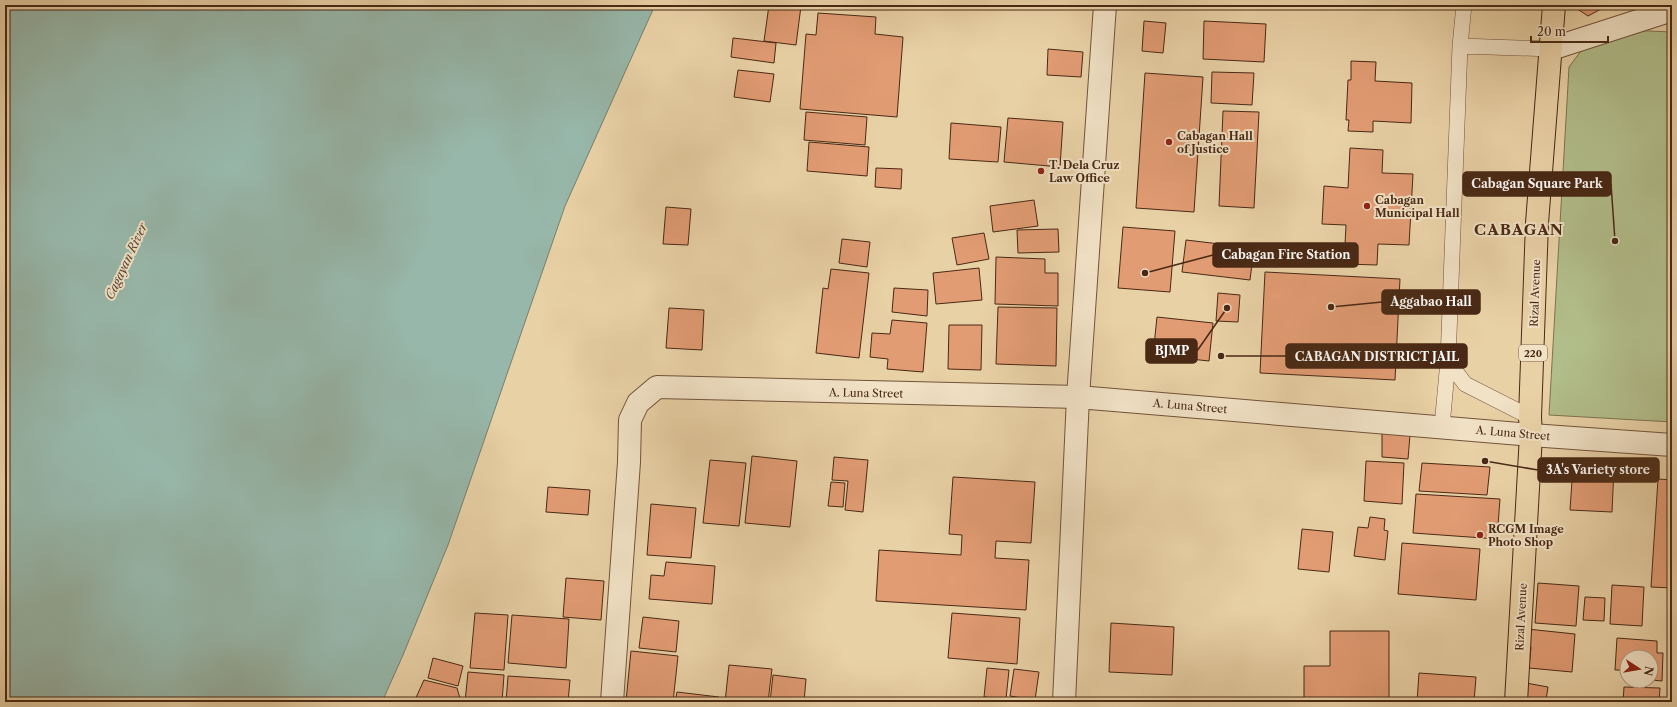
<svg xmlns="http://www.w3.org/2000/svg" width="1677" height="707" viewBox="0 0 1677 707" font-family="'Libre Caslon Text',serif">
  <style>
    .green { fill: #b1bd8a; stroke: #7d7350 }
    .water { fill: #97b7aa; stroke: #787e6e }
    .building { fill: #e29c74; stroke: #492915 }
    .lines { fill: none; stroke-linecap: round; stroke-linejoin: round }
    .service-casing { stroke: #715339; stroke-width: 16 }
    .minor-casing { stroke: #715339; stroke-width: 24 }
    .primary-casing { stroke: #492915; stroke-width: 24 }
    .service { stroke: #f1e1c5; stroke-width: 15 }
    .minor { stroke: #f1e1c5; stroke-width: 22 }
    .primary { stroke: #e9d1a6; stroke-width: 22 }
    .poi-dot { fill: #8f2418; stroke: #f1e1c5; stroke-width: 1.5 }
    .labels { text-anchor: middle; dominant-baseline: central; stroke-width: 4; stroke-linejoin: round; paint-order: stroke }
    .shield { fill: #f1e1c5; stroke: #7b604a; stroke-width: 1 }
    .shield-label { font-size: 10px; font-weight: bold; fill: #492915 }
    .poi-label { font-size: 11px; font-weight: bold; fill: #492915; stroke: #f1e1c5; text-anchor: start }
    .street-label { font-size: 11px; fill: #492915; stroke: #f1e1c5 }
    .water-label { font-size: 12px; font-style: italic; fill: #594533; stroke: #f1e1c5 }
    .district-label { font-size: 15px; font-weight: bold; letter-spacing: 1px; fill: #492915; stroke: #f1e1c5 }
    .leader { fill: none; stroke: #492915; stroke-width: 1.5 }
    .callout-dot { fill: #492915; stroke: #f1e1c5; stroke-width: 1.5 }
    .callout { fill: #492915; stroke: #492915; stroke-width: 1.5 }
    .callout-label { font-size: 12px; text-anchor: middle; font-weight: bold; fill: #fff }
  </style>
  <rect width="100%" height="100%" fill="#e9d1a6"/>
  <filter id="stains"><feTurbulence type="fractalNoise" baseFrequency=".005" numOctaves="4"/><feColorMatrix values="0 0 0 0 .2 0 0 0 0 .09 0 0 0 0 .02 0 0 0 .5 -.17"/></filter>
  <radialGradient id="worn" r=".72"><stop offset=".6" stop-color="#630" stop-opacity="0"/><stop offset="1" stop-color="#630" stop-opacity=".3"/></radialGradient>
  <path class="green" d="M1626,30L1672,32V422L1549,415L1569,67L1584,47Z"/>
  <path class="water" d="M5,5H655L565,206L448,545L403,655L382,702H5Z"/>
  <path class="building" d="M769,5L801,6L796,45L764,41Z
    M1576,5H1601V9L1588,16L1576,8Z
    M818,13L876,17L875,34L903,37L897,117L800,109L806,34L816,35Z
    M1144,21L1166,23L1163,53L1142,51Z
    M1204,21L1266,24L1264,62L1203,59Z
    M733,38L776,43L774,63L731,57Z
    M1048,49L1083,52L1081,77L1047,75Z
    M1351,61L1376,62L1375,81L1412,83L1411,123L1373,121V132L1348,131L1349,120H1346L1348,80H1351Z
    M738,70L774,74L770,102L734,97Z
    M1212,72L1254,73L1252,105L1211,103Z
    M1145,73L1203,77L1194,212L1136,208Z
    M1223,111L1259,112L1254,208L1219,206Z
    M806,112L867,117L865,145L804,140Z
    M1008,118L1063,122L1060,167L1004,162Z
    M951,123L1001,127L998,162L949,159Z
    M809,142L869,147L867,176L807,171Z
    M1350,148L1383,150L1382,173L1413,174L1409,245L1378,244L1377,265L1344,264L1346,225L1322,224L1324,186L1348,188Z
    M876,168L902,169L901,189L875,187Z
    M1034,200L1038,226L993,232L990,206Z
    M666,207L691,209L688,245L663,244Z
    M1123,227L1175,231L1170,292L1118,288Z
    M1058,229L1059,252L1018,253L1017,230Z
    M984,233L989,259L957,265L952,238Z
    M842,239L870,242L867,267L839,263Z
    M1186,240L1254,248L1250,280L1182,272Z
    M996,257L1045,259V273H1058V306L995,304Z
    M979,268L982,300L936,304L933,273Z
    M831,269L869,273L859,358L816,353L823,288L828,289Z
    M1265,272L1400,279L1395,380L1260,373Z
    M894,288L928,290L927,316L892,312Z
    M1218,293L1240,295L1238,322L1216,321Z
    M998,307L1057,308L1056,366L996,364Z
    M669,308L704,310L702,350L666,348Z
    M1157,317L1213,323L1209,361L1153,355Z
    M892,320L927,323L923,372L887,369L888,359L870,357L872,333L890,334Z
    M949,325H982L981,370L948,369Z
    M1382,433L1410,435L1408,459L1382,457Z
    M752,456L797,461L790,527L745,523Z
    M834,457L868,460L863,512L845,510L848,481L832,480Z
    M710,460L746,463L739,526L703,523Z
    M1366,461L1404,463L1402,504L1364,501Z
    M1422,463L1490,467L1487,495L1419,491Z
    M1573,466L1614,468L1612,512L1570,510Z
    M953,477L1035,482L1031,543L996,541L995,558L1029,560L1026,610L876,601L879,550L961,555L962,535L949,534Z
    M1658,479L1672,480V588L1651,587Z
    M831,482L845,483L843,507L828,506Z
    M548,487L590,490L588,515L546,512Z
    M1416,494L1500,499L1497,539L1413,533Z
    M651,504L696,508L691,558L647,555Z
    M1370,517L1385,519L1384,530L1388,531L1385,560L1354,556L1358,527L1368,528Z
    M1302,529L1333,532L1329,572L1298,569Z
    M1402,543L1480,549L1476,600L1398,594Z
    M666,562L715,566L712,604L649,599L651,575L664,576Z
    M566,578L604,581L601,620L563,617Z
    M1538,583L1579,586L1576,626L1535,623Z
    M1612,585L1644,587L1642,626L1610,624Z
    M1585,597L1605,598L1604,621L1583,620Z
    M475,613L508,615L504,670L470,668Z
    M952,613L1020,618L1017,664L948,658Z
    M512,615L569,619L566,668L508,663Z
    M643,617L679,621L676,652L639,648Z
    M1111,623L1174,627L1172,675L1109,672Z
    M1527,629L1575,634L1572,672L1529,668L1531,647L1525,646Z
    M1330,631H1389V702H1304V666H1330Z
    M1617,638L1657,641V653H1663L1662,681L1651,680V657H1627V670H1615Z
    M631,651L678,656L673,702L626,701Z
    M433,658L463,666L458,686L428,678Z
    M729,665L772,669L768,702H725Z
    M987,668L1009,670L1006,699L984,697Z
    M1014,669L1039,672L1035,700L1010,696Z
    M468,672L504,675L502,702H465Z
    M1419,673L1476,677L1474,702H1417Z
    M773,675L806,679L804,702H770Z
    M508,676L570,680L568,702H506Z
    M424,680L457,688L461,702H414Z
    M1526,683L1548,687L1546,700L1524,697Z
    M1624,687L1660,688L1659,702H1623Z
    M677,692L719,697V702H675Z
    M1530,699L1549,702H1530Z"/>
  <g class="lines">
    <defs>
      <path id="service" d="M1460,46L1551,49
        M1448,361L1465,384L1530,417
        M1442,426L1448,361L1460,46L1464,5"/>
      <path id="minor" d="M1551,49L1672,10
        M612,702L629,462L630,420L638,403L657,387L1078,397L1531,435L1672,445
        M1064,702L1078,397L1105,5"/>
      <path id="primary" d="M1516,702L1531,435L1530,417L1537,223L1554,5"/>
    </defs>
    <use href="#service" class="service-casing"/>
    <use href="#minor" class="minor-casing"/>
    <use href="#primary" class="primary-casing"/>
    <use href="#service" class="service"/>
    <use href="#minor" class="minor"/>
    <use href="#primary" class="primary"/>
  </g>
  <g class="poi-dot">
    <circle cx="1169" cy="142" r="4"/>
    <circle cx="1041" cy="171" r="4"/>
    <circle cx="1367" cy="206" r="4"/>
    <circle cx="1480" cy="535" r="4"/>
  </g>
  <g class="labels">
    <rect class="shield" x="1519" y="345" width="28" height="16" rx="3"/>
    <g class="shield-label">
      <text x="1533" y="353">220</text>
    </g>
    <g class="poi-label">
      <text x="1177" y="136">Cabagan Hall<tspan x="1177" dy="13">of Justice</tspan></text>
      <text x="1049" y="165">T. Dela Cruz<tspan x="1049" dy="13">Law Office</tspan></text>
      <text x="1375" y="200">Cabagan<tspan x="1375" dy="13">Municipal Hall</tspan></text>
      <text x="1488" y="529">RCGM Image<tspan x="1488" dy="13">Photo Shop</tspan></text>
    </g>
    <g class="street-label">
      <text transform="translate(1535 293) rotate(-88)">Rizal Avenue</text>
      <text transform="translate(866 393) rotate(1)">A. Luna Street</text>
      <text transform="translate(1190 406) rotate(5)">A. Luna Street</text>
      <text transform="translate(1513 433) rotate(5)">A. Luna Street</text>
      <text transform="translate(1521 617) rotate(-87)">Rizal Avenue</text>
    </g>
    <g class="water-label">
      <text transform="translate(126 261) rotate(-65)">Cagayan River</text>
    </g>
    <g class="district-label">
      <text x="1519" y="229">CABAGAN</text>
    </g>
  </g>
  <path class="leader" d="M1615 241L1611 184M1145 273L1213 255M1331 307L1382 302M1227 308L1197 351M1221 356L1286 356M1485 461L1538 470"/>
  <g class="callout-dot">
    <circle cx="1615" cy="241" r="4"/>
    <circle cx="1145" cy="273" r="4"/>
    <circle cx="1331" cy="307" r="4"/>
    <circle cx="1227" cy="308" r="4"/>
    <circle cx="1221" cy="356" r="4"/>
    <circle cx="1485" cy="461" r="4"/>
  </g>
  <g class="callout">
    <rect x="1463" y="172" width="148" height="24" rx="4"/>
    <rect x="1213" y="243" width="145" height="24" rx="4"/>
    <rect x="1382" y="290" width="98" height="24" rx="4"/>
    <rect x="1146" y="339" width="51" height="24" rx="4"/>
    <rect x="1286" y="344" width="181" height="24" rx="4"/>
    <rect x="1538" y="458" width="121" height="24" rx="4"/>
  </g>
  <g class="callout-label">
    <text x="1537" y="188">Cabagan Square Park</text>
    <text x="1286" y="259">Cabagan Fire Station</text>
    <text x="1431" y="306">Aggabao Hall</text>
    <text x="1172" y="355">BJMP</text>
    <text x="1377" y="361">CABAGAN DISTRICT JAIL</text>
    <text x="1598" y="474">3A's Variety store</text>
  </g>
  <rect width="1677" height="707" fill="none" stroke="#e9d1a6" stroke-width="20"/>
  <rect x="6" y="6" width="1665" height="695" fill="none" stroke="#492915" stroke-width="2"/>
  <rect x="10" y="10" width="1657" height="687" fill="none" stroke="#492915"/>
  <g transform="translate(1639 669) rotate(102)"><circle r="19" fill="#f1e1c5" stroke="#ae977f"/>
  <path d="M0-3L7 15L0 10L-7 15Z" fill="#8f2418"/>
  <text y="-6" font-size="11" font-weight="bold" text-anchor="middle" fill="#492915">N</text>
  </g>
  <path d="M1531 36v6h77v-6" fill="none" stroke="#492915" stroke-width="2"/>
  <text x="1537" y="36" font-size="12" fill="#492915" stroke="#f1e1c5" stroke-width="3" paint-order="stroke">20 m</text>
  <rect width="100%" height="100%" filter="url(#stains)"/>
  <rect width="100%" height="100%" fill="url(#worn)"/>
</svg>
